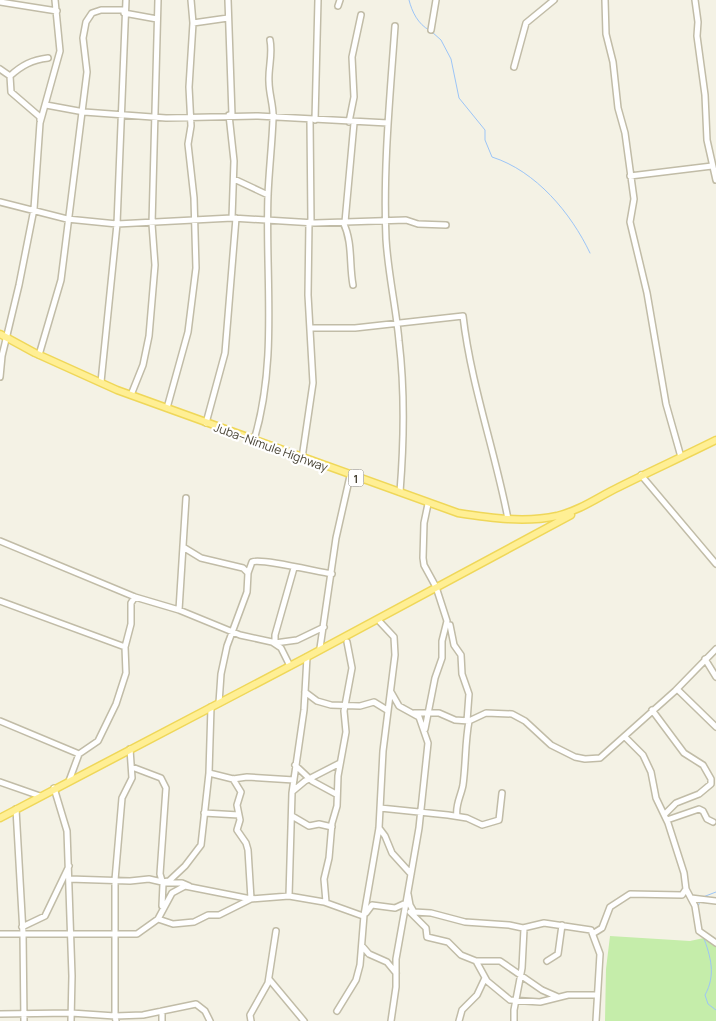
<svg xmlns="http://www.w3.org/2000/svg" width="716" height="1021" viewBox="0 0 716 1021" font-family="Manrope,sans-serif">
  <style>
    .green { fill: #c5edaa }
    .lines { fill: none; stroke-linecap: round; stroke-linejoin: round }
    .stream { stroke: #9cc5f7; stroke-width: 1 }
    .minor-casing { stroke: #c1bca7; stroke-width: 8 }
    .major-casing { stroke: #efd759; stroke-width: 9 }
    .minor { stroke: #fff; stroke-width: 5 }
    .major { stroke: #ffef94; stroke-width: 6 }
    .labels { text-anchor: middle; dominant-baseline: central; stroke-width: 4.5; stroke-linejoin: round; paint-order: stroke }
    .shield { fill: #fff; stroke: #7f7b71; stroke-width: 1 }
    .shield-label { font-size: 11px; font-weight: bold; fill: #484334 }
    .street-label { font-size: 12px; fill: #484334; stroke: #fff }
  </style>
  <rect width="100%" height="100%" fill="#f4f2e5"/>
  <path class="green" d="M610,936L690,941L713,936L716,946V1021H605L606,969Z"/>
  <g class="lines">
    <path class="stream" d="M409,0C412,12 418,24 429,30
      M432,32L441,40L451,59L459,98L485,130V140L492,157C536,171 571,213 590,253
      M703,897L716,892
      M698,908L700,900
      M703,936C711,957 716,975 705,995L708,1004L716,1010"/>
    <defs>
      <path id="minor" d="M228,0L232,115
        M605,0L606,34L613,62L618,108L625,133L634,199L630,222L647,293L666,404L681,457
        M695,0L698,22L697,36L705,95L707,140L716,180
        M0,2L57,11
        M338,6L340,0
        M124,13L157,19
        M193,23L228,18
        M395,26C390,97 383,168 386,239C388,273 396,307 399,341C405,391 404,442 400,492
        M431,30L436,0
        M514,67L526,23L554,0
        M0,69L10,76L11,92L40,117V120
        M10,76C22,65 32,60 48,58
        M46,105L84,112L166,118L258,116L388,123
        M229,115L234,161L232,218
        M310,120L311,222
        M315,120L318,0
        M349,122L354,97L352,57L361,15
        M630,176L712,166
        M234,179L268,195
        M0,202L67,219L117,224L232,218L315,223L406,220L418,224L446,225
        M343,222C353,242 349,264 353,285
        M345,222L354,123
        M311,328H355L463,316C471,385 495,451 508,519
        M39,355L61,280L87,72L83,38L86,22L92,13L101,10H125
        M0,377L2,356L19,285L34,209L40,123L60,51L55,0
        M101,382L117,224L126,0
        M131,395L143,365L149,336L155,265L152,224L158,0
        M167,408L188,332L196,268L194,198L188,144L191,126L189,87L193,23L191,0
        M206,423L225,353L236,218
        M254,440C278,361 265,276 268,195C269,170 272,145 273,119C274,107 269,94 269,82C268,68 273,55 270,40
        M302,458L313,383L308,295L309,222
        M641,475L716,564
        M0,541L135,597L179,610L240,635L272,642L281,648L290,666
        M183,547L201,558L243,568L248,573
        M294,568L275,635V643L297,640L324,627
        M0,601L125,647
        M179,610L186,498
        M450,625L454,645L461,655L462,674L469,694L467,721
        M320,648L336,538L350,476
        M705,659L716,677
        M677,689L716,727
        M305,692L317,701L331,705L360,706L374,702L387,710
        M219,703L221,674L227,646L247,592L248,573L252,562C261,558 318,572 332,574
        M652,710L684,753L703,765L711,779V784L699,794L676,803L665,814
        M414,713H439L455,720L469,721L486,713L512,714L525,721L551,745L575,757L585,759L600,758L675,691L716,649
        M0,721L79,754
        M425,729L435,678L442,658V641L447,621L436,587L424,565L423,558L424,523L428,504
        M625,737L643,755L651,772L656,798L668,823L684,873L686,889L695,906L699,931L716,943
        M295,765L312,781L336,794
        M132,767L161,778L166,788L160,874L163,884L162,906
        M209,773L233,779L247,777L294,780
        M69,781L79,754L98,741L116,704L126,673L125,647L131,624V603L135,597
        M0,782L40,796
        M54,788L67,831L72,976L71,1021
        M293,791L305,781L340,763
        M380,808L448,815L467,818L482,825L499,820L502,793
        M16,809L23,933L24,1021
        M204,813L239,815
        M292,816L309,826L319,824L332,827
        M457,816C455,805 461,796 463,785C466,763 465,742 469,721
        M667,820L699,809L703,811L707,819L713,822
        M379,828L385,836L392,853L411,874
        M69,879L130,881L149,879L162,882L169,881L185,866L201,845L209,773L211,707
        M166,883H182L189,886
        M408,894L410,905L414,912L431,913L465,922L509,925L523,928L544,923L591,930L600,954L596,1021
        M289,896L324,902L363,916
        M691,898L716,901
        M326,902L324,879L329,858L332,823L337,806L338,776L346,732L344,711L352,668L347,642
        M410,912L426,928L427,937L448,942L461,955L476,961L487,981L510,1000L540,1002L568,995H597
        M366,913L372,905L395,908L406,903L419,828L428,743L419,717L399,706L391,692
        M158,919L173,924L194,922L208,915H219L251,899L248,850L246,843L237,830L240,820L237,805L241,792L233,779
        M22,927L45,916L69,866
        M594,933L602,928L610,907L630,894L682,895L686,889
        M0,934H137L158,919L172,893L185,886L251,899L289,896L292,793L304,710L307,657
        M363,947L369,954L387,962L396,973
        M476,961H500L542,990L558,997
        M547,961L558,954L562,925
        M269,979L304,1021
        M162,1011V1021
        M337,1011L356,980L360,965L364,915L379,828L383,751L395,655L394,637L380,622
        M0,1014L71,1013L115,1016V880L122,798L132,778L130,749
        M116,1021L115,1016L143,1015L196,1004L205,1011L210,1021
        M251,1021L250,1015L268,983L276,931
        M391,1021L396,987V959L406,903
        M459,1021L462,1010L477,995L485,978
        M514,1021V1010L522,968L524,929"/>
      <path id="major" d="M0,334L35,353L117,390L458,513C491,518 525,523 557,516C581,510 598,497 619,487C651,471 684,456 716,440
        M0,818L307,657L571,515"/>
    </defs>
    <use href="#minor" class="minor-casing"/>
    <use href="#major" class="major-casing"/>
    <use href="#minor" class="minor"/>
    <use href="#major" class="major"/>
  </g>
  <g class="labels">
    <rect class="shield" x="348.5" y="469.5" width="15" height="17" rx="4"/>
    <g class="shield-label">
      <text x="356" y="478">1</text>
    </g>
    <g class="street-label">
      <text transform="translate(271 447) rotate(20)">Juba–Nimule Highway</text>
    </g>
  </g>
</svg>
